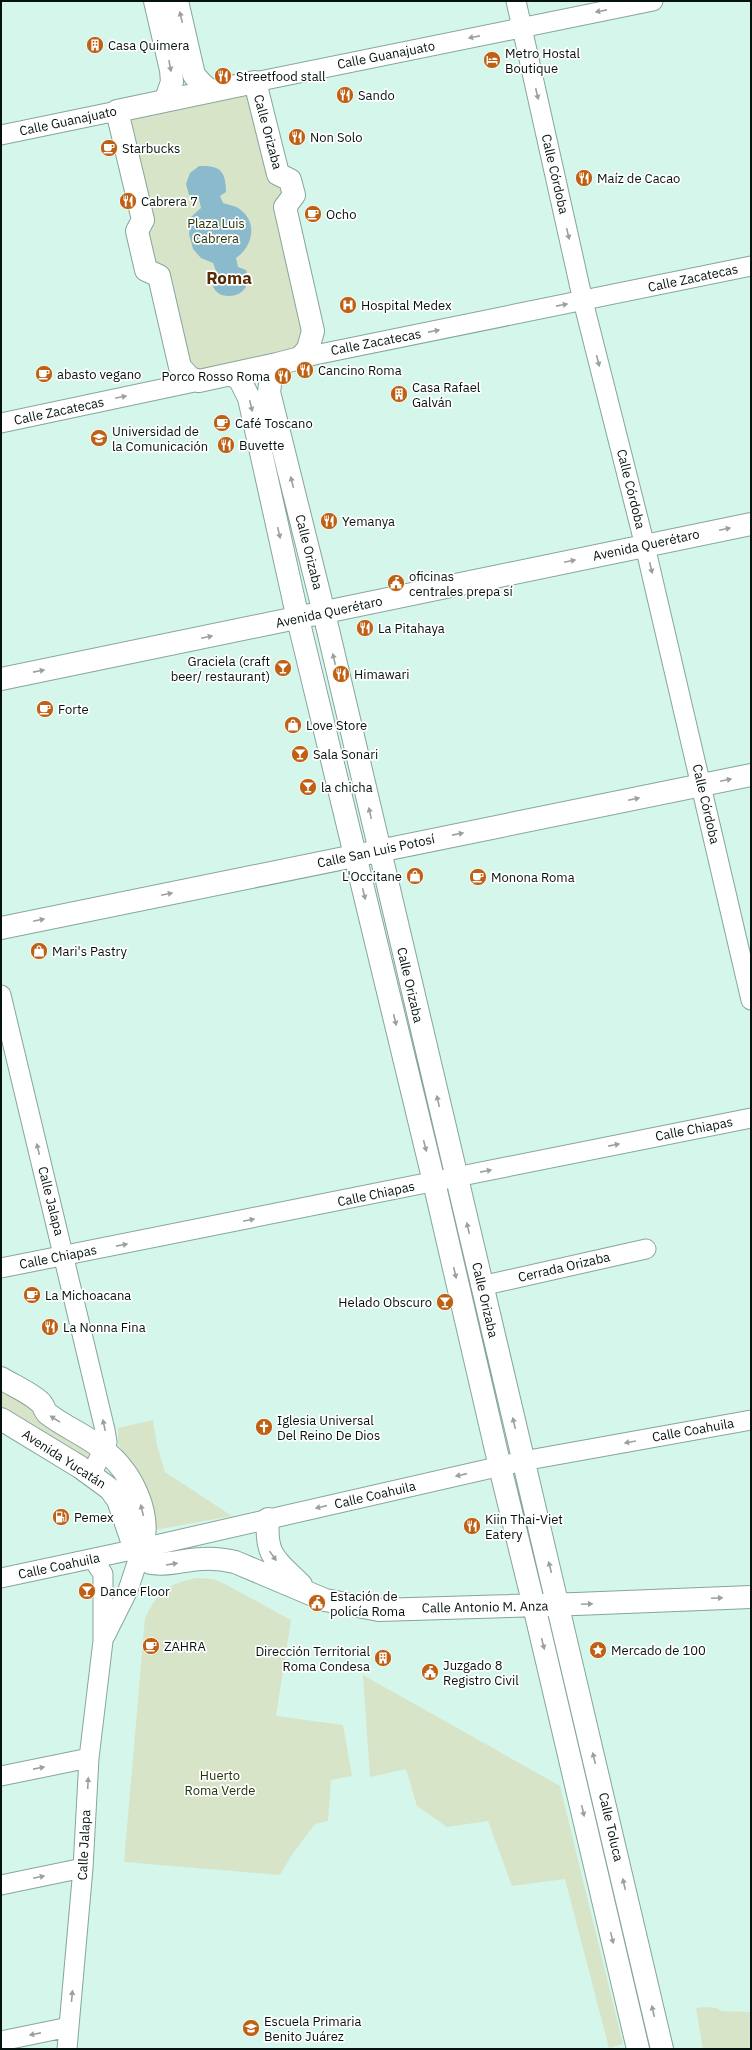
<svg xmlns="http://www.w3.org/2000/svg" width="752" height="2050" viewBox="0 0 752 2050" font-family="'IBM Plex Sans',sans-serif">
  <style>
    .green { fill: #d8e4c8 }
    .water { fill: #8bbacd }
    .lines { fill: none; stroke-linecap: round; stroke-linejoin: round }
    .minor-casing { stroke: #86a59c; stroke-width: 21 }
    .tertiary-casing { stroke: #86a59c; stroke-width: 24 }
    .primary-casing { stroke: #86a59c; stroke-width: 24 }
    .minor { stroke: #fff; stroke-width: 19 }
    .tertiary { stroke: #fff; stroke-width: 22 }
    .primary { stroke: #fff; stroke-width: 22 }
    .oneway { fill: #9ba09f }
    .labels { text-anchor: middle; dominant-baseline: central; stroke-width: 3.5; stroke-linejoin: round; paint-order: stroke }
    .poi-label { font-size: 13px; fill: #06120f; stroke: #fff; text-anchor: start }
    .street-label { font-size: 13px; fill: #06120f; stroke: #fff }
    .park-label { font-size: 13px; fill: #263508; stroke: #fff }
    .district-label { font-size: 17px; font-weight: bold; fill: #572a07; stroke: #fff }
  </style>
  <rect width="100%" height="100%" fill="#d4f6eb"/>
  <path class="green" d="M255,82L290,180L308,349L199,381L180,367L117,111Z
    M1,1385L93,1448L89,1460L83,1458L1,1407Z
    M153,1420L157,1445L165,1472L232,1516L155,1530L147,1497L118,1443V1428Z
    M198,1578L213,1579L223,1583L291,1620L276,1716L343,1725L352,1776L331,1780L328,1821L315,1824L293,1853L280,1875L124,1862L145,1619C156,1593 170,1582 198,1578Z
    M363,1675L560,1786L623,2044L609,2048L565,1879L512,1886L488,1821L447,1827L417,1806L406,1769L370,1777Z
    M705,2007L716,2008L722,2011L751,2012V2049H703L696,2008Z"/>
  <path class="water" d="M199,166C220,165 226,171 226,192L220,196L223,203C229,205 238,206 243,212C258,226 251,248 236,258L238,267L246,270C257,299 214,305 212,282C211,277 212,274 216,271L213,263L201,258L193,249L189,234L191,217L201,208L199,199L189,195L186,184L190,173Z"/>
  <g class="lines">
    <defs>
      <path id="minor" d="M516,1L583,301L645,546L751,1000
        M255,82L653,1
        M1,135L117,111
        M300,358L751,266
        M1,423L199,381
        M1,995L105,1430L107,1442L91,1475
        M1,1268L751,1118
        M481,1286L646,1249
        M1,1578L160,1544L523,1461L751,1420
        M105,1636L128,1590L142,1548
        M1,1776L89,1758
        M1,1885L83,1868
        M1,2041L69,2027
        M67,2049L83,1868L89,1758L103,1641V1574L93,1559"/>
      <path id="tertiary" d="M155,1L171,70L172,82L166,99
        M177,1L194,75L201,83L209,90
        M255,82L278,174L290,180L294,195L285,207L313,331L308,349L300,358L277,364L199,381L190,378L180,367L159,276L146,270L137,231L143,220L117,111Z
        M277,364L271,377L269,392L324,613L662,2049
        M231,374L240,380L249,398L298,619L434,1182L500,1467L534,1606L638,2049
        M1,1378C14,1386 29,1392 40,1402C44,1405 44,1411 48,1414C66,1428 88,1436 105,1451C132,1473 152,1513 142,1548
        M1,1419L80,1467L110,1489L118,1500L132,1541L142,1548L151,1563C168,1566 183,1560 201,1559C212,1558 223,1559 235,1562L325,1600L379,1610L576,1604L751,1597
        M268,1519C265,1557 276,1560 301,1585"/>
      <path id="primary" d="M1,679L751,524
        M1,928L751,775"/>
    </defs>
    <use href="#minor" class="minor-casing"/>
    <use href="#tertiary" class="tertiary-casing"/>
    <use href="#primary" class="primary-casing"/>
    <use href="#minor" class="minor"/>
    <use href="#tertiary" class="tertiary"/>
    <use href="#primary" class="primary"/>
  </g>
  <defs><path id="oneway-solid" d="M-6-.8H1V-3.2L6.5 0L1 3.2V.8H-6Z"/></defs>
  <g class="oneway">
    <use href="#oneway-solid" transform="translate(601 11) rotate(169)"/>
    <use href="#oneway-solid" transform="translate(181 17) rotate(-103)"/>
    <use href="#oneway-solid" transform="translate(474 37) rotate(169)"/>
    <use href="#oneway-solid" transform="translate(170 66) rotate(79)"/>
    <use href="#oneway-solid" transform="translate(537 94) rotate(77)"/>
    <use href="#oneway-solid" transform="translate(568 234) rotate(77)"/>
    <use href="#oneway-solid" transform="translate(562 305) rotate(-11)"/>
    <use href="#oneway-solid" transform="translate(434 331) rotate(-11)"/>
    <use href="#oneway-solid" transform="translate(598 361) rotate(76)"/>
    <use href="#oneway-solid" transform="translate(121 397) rotate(-12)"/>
    <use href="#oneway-solid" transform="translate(251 406) rotate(77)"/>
    <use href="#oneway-solid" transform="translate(292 482) rotate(-104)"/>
    <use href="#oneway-solid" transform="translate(725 529) rotate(-12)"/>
    <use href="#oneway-solid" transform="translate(279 533) rotate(77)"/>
    <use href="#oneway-solid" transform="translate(570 561) rotate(-12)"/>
    <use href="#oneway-solid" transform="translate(651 568) rotate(77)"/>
    <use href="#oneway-solid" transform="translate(207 637) rotate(-12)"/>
    <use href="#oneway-solid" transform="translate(334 659) rotate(-103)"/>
    <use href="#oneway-solid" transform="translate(39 671) rotate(-11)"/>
    <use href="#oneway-solid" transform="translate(726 780) rotate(-12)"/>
    <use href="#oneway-solid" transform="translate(634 799) rotate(-12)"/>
    <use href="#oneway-solid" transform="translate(370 813) rotate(-103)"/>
    <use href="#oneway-solid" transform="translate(458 834) rotate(-11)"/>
    <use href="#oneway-solid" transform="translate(167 894) rotate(-12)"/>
    <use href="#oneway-solid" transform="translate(364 894) rotate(76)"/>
    <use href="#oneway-solid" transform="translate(39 920) rotate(-12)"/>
    <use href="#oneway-solid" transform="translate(395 1020) rotate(76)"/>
    <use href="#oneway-solid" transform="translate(438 1101) rotate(-103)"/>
    <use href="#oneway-solid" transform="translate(614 1145) rotate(-11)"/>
    <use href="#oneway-solid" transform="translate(425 1146) rotate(76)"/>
    <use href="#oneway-solid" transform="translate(38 1149) rotate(-104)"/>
    <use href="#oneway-solid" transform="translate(486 1171) rotate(-11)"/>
    <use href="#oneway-solid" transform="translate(249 1220) rotate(-12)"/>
    <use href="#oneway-solid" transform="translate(468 1228) rotate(-103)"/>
    <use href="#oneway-solid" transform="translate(122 1245) rotate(-11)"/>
    <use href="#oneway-solid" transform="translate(455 1273) rotate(77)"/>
    <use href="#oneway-solid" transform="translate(55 1419) rotate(-148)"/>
    <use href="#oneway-solid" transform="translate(514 1423) rotate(-103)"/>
    <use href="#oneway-solid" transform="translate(104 1425) rotate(-102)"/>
    <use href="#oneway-solid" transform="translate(630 1442) rotate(170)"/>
    <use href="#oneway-solid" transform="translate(461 1475) rotate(167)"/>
    <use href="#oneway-solid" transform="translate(321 1507) rotate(167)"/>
    <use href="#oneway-solid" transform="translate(142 1510) rotate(-103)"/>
    <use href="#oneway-solid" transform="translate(273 1556) rotate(55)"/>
    <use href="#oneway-solid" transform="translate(172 1564) rotate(-9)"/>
    <use href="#oneway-solid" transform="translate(550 1567) rotate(-104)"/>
    <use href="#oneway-solid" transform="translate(717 1598) rotate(-3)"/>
    <use href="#oneway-solid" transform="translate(587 1604) rotate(-3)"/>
    <use href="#oneway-solid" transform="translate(543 1644) rotate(76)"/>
    <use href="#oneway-solid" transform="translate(594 1758) rotate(-103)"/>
    <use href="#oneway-solid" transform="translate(39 1768) rotate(-11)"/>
    <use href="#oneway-solid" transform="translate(88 1783) rotate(-87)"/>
    <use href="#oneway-solid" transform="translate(583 1811) rotate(77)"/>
    <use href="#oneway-solid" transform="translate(39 1877) rotate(-12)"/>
    <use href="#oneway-solid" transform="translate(624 1884) rotate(-103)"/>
    <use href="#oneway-solid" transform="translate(612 1938) rotate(77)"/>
    <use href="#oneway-solid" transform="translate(72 1996) rotate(-85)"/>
    <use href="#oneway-solid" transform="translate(653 2011) rotate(-103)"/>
    <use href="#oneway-solid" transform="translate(35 2034) rotate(169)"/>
  </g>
  <defs>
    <symbol id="building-disc" viewBox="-11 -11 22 22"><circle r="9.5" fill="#bf6114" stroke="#fff"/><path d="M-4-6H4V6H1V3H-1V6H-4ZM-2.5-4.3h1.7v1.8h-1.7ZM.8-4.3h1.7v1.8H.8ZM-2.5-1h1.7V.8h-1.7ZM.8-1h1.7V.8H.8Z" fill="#fff"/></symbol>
    <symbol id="hotel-disc" viewBox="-11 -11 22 22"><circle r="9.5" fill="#bf6114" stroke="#fff"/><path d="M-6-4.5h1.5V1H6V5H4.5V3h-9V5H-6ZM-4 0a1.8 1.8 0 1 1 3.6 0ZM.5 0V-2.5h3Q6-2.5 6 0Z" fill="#fff"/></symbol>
    <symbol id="restaurant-disc" viewBox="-11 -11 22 22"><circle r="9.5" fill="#bf6114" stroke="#fff"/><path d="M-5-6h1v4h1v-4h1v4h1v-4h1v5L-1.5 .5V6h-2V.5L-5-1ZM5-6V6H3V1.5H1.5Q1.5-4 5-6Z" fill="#fff"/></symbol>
    <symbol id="cafe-disc" viewBox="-11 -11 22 22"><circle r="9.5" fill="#bf6114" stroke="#fff"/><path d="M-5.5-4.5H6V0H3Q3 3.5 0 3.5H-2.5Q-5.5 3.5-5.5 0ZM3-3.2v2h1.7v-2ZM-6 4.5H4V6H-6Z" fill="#fff"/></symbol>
    <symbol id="hospital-disc" viewBox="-11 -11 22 22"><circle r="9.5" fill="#bf6114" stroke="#fff"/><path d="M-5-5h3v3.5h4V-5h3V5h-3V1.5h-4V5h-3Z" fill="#fff"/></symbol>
    <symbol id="university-disc" viewBox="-11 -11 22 22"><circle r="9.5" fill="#bf6114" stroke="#fff"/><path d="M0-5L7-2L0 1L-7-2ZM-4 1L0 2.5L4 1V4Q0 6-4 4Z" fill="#fff"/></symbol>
    <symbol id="civic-disc" viewBox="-11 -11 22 22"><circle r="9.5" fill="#bf6114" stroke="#fff"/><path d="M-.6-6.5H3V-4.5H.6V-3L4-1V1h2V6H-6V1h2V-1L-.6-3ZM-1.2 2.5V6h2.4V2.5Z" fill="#fff"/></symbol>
    <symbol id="bar-disc" viewBox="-11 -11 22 22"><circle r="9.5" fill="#bf6114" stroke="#fff"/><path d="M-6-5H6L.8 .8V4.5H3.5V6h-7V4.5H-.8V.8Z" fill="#fff"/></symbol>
    <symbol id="shop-disc" viewBox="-11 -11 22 22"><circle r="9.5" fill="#bf6114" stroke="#fff"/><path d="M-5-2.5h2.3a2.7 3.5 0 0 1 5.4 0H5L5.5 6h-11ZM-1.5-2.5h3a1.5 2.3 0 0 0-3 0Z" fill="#fff"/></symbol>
    <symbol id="church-disc" viewBox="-11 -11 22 22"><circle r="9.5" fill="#bf6114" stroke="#fff"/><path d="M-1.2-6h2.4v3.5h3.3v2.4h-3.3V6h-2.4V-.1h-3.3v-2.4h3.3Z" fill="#fff"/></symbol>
    <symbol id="fuel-disc" viewBox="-11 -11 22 22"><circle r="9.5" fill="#bf6114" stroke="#fff"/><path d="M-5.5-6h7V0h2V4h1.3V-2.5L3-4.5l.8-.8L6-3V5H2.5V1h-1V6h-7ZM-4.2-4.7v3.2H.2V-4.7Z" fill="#fff"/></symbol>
    <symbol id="sight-disc" viewBox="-11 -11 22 22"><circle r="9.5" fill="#bf6114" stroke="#fff"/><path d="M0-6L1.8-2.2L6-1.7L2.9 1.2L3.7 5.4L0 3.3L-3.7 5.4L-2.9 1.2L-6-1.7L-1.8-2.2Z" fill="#fff"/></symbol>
    <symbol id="school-disc" viewBox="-11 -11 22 22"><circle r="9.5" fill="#bf6114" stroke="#fff"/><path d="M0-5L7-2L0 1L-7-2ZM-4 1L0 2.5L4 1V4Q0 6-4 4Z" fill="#fff"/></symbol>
  </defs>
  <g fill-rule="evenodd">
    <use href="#building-disc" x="85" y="35" width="20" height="20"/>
    <use href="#hotel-disc" x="482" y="50" width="20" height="20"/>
    <use href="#restaurant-disc" x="213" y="66" width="20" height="20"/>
    <use href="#restaurant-disc" x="335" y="85" width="20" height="20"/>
    <use href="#restaurant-disc" x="287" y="127" width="20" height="20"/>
    <use href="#cafe-disc" x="99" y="138" width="20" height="20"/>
    <use href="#restaurant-disc" x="574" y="168" width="20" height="20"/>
    <use href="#restaurant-disc" x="118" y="191" width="20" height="20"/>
    <use href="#cafe-disc" x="303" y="204" width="20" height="20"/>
    <use href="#hospital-disc" x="338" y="295" width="20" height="20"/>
    <use href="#restaurant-disc" x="295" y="360" width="20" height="20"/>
    <use href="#cafe-disc" x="34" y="364" width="20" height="20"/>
    <use href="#restaurant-disc" x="273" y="366" width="20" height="20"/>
    <use href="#building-disc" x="389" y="384" width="20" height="20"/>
    <use href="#cafe-disc" x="212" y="413" width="20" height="20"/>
    <use href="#university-disc" x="89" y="428" width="20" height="20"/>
    <use href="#restaurant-disc" x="216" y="435" width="20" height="20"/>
    <use href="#restaurant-disc" x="319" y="511" width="20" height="20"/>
    <use href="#civic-disc" x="386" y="573" width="20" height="20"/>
    <use href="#restaurant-disc" x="355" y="618" width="20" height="20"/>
    <use href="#bar-disc" x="273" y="658" width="20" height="20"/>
    <use href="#restaurant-disc" x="331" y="664" width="20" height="20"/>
    <use href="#cafe-disc" x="35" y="699" width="20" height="20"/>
    <use href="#shop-disc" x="283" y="715" width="20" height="20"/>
    <use href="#bar-disc" x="290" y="744" width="20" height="20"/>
    <use href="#bar-disc" x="298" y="777" width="20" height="20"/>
    <use href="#shop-disc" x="405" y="866" width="20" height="20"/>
    <use href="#cafe-disc" x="468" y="867" width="20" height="20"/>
    <use href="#shop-disc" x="29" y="941" width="20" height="20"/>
    <use href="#cafe-disc" x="22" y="1285" width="20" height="20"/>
    <use href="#bar-disc" x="435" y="1292" width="20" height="20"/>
    <use href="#restaurant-disc" x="40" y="1317" width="20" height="20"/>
    <use href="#church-disc" x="254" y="1417" width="20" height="20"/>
    <use href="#fuel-disc" x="51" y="1507" width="20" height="20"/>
    <use href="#restaurant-disc" x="462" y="1516" width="20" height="20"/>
    <use href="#bar-disc" x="77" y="1581" width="20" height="20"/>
    <use href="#civic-disc" x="307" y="1593" width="20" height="20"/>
    <use href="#cafe-disc" x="141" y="1636" width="20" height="20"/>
    <use href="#sight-disc" x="588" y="1640" width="20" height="20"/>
    <use href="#building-disc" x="373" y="1648" width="20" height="20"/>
    <use href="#civic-disc" x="420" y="1662" width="20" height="20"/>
    <use href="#school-disc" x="241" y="2018" width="20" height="20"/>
  </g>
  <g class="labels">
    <g class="poi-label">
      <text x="108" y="45">Casa Quimera</text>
      <text x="505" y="53">Metro Hostal<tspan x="505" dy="15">Boutique</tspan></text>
      <text x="236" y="76">Streetfood stall</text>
      <text x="358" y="95">Sando</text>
      <text x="310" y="137">Non Solo</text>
      <text x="122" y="148">Starbucks</text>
      <text x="597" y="178">Maíz de Cacao</text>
      <text x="141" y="201">Cabrera 7</text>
      <text x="326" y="214">Ocho</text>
      <text x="361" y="305">Hospital Medex</text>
      <text x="318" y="370">Cancino Roma</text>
      <text x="57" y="374">abasto vegano</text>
      <text x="270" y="376" text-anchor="end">Porco Rosso Roma</text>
      <text x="412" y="387">Casa Rafael<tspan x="412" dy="15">Galván</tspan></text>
      <text x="235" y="423">Café Toscano</text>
      <text x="112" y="431">Universidad de<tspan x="112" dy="15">la Comunicación</tspan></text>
      <text x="239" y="445">Buvette</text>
      <text x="342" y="521">Yemanya</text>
      <text x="409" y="576">oficinas<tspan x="409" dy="15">centrales prepa sí</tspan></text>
      <text x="378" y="628">La Pitahaya</text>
      <text x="270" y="661" text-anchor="end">Graciela (craft<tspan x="270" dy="15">beer/ restaurant)</tspan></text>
      <text x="354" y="674">Himawari</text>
      <text x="58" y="709">Forte</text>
      <text x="306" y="725">Love Store</text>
      <text x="313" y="754">Sala Sonari</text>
      <text x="321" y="787">la chicha</text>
      <text x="402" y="876" text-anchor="end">L'Occitane</text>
      <text x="491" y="877">Monona Roma</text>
      <text x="52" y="951">Mari's Pastry</text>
      <text x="45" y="1295">La Michoacana</text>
      <text x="432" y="1302" text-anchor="end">Helado Obscuro</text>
      <text x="63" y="1327">La Nonna Fina</text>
      <text x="277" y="1420">Iglesia Universal<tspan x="277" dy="15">Del Reino De Dios</tspan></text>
      <text x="74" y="1517">Pemex</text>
      <text x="485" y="1519">Kiin Thai-Viet<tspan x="485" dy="15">Eatery</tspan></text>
      <text x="100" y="1591">Dance Floor</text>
      <text x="330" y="1596">Estación de<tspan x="330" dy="15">policía Roma</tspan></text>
      <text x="164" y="1646">ZAHRA</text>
      <text x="611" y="1650">Mercado de 100</text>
      <text x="370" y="1651" text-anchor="end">Dirección Territorial<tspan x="370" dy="15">Roma Condesa</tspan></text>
      <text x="443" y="1665">Juzgado 8<tspan x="443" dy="15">Registro Civil</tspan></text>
      <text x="264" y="2021">Escuela Primaria<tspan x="264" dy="15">Benito Juárez</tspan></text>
    </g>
    <g class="street-label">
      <text transform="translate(386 55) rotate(-11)">Calle Guanajuato</text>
      <text transform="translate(68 121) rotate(-12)">Calle Guanajuato</text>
      <text transform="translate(268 132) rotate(75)">Calle Orizaba</text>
      <text transform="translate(555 174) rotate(77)">Calle Córdoba</text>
      <text transform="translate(693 278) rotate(-12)">Calle Zacatecas</text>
      <text transform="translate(376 342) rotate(-11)">Calle Zacatecas</text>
      <text transform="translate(59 411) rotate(-12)">Calle Zacatecas</text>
      <text transform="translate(631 489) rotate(76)">Calle Córdoba</text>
      <text transform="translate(646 545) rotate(-12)">Avenida Querétaro</text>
      <text transform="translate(309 552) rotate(76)">Calle Orizaba</text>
      <text transform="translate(329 612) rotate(-12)">Avenida Querétaro</text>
      <text transform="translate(706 804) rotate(77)">Calle Córdoba</text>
      <text transform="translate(376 851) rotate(-12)">Calle San Luis Potosí</text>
      <text transform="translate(410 985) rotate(77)">Calle Orizaba</text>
      <text transform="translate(694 1129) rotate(-11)">Calle Chiapas</text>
      <text transform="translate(376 1194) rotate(-12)">Calle Chiapas</text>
      <text transform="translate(51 1201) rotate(76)">Calle Jalapa</text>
      <text transform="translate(58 1257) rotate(-11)">Calle Chiapas</text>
      <text transform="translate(564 1267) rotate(-13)">Cerrada Orizaba</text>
      <text transform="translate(485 1300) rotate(77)">Calle Orizaba</text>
      <text transform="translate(693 1430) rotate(-10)">Calle Coahuila</text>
      <text transform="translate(64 1459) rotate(33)">Avenida Yucatán</text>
      <text transform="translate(375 1495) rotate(-13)">Calle Coahuila</text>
      <text transform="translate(59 1566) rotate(-12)">Calle Coahuila</text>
      <text transform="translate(485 1607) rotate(-1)">Calle Antonio M. Anza</text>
      <text transform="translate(611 1827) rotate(77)">Calle Toluca</text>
      <text transform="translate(84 1845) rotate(-87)">Calle Jalapa</text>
    </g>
    <g class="park-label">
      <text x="216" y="223">Plaza Luis<tspan x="216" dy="15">Cabrera</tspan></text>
      <text x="220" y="1775">Huerto<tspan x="220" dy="15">Roma Verde</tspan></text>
    </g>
    <g class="district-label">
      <text x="229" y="278">Roma</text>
    </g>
  </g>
  <rect width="752" height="2050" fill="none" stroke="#06120f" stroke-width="4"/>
</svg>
